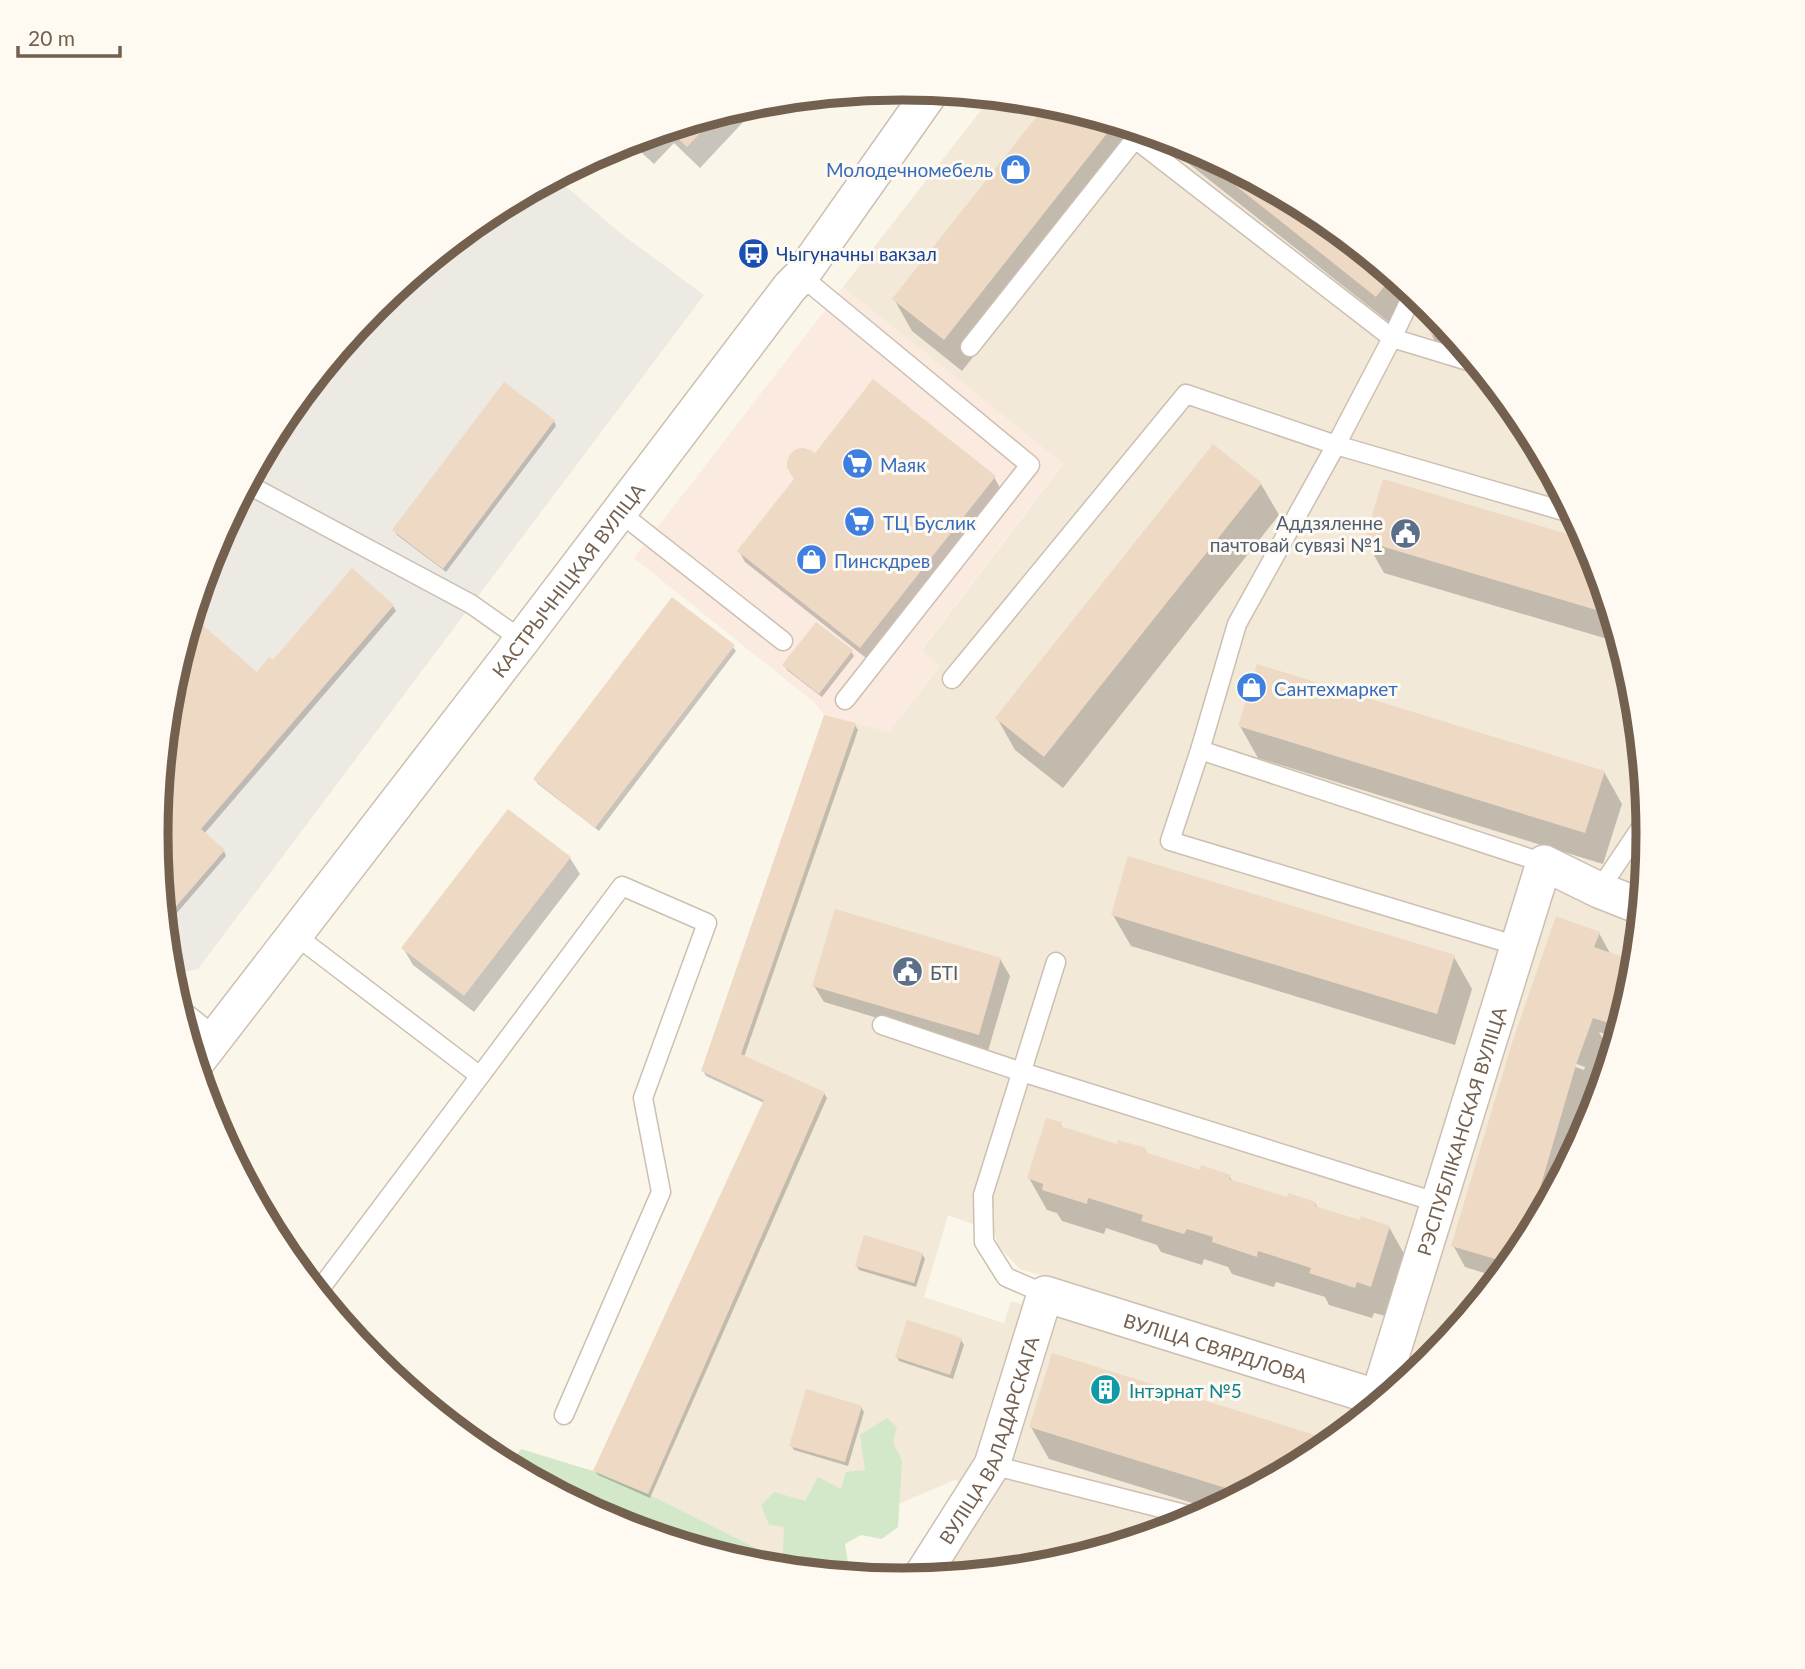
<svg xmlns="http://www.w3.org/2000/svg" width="1805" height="1669" viewBox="0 0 1805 1669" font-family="Lato,sans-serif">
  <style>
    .residential { fill: #f2e9d9 }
    .commercial { fill: #faeadf }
    .industrial { fill: #ede9e3 }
    .green { fill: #d3e8c9 }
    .shadow { fill: #0003; fill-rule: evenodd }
    .building { fill: #eed9c4 }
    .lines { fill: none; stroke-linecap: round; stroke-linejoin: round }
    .service-casing { stroke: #cdbfb1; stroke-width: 21 }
    .minor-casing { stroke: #cdbfb1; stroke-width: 38 }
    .service { stroke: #fff; stroke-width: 18 }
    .minor { stroke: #fff; stroke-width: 35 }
    .labels { text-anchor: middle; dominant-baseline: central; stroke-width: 6; stroke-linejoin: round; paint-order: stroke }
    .shop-label { font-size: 19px; fill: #366cbe; stroke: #fefaf1; text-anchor: start }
    .transit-label { font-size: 19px; fill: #164399; stroke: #fefaf1; text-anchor: start }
    .service-label { font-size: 19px; fill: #4e5e75; stroke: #fefaf1; text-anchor: end }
    .street-label { font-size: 19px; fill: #74604f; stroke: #fefaf1 }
    .culture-label { font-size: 19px; fill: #0d838f; stroke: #fefaf1; text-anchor: start }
    .rim { fill: none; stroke: #74604f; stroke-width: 9 }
  </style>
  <rect width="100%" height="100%" fill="#fbf6ea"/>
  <path class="residential" d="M992,96L1049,102L1189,145L1318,214L1431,307L1524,420L1593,549L1635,689L1649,835L1635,981L1592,1121L1523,1250L1430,1363L1401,1387L1020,1269L998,1246L994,1232L948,1215L924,1297L1004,1323L1011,1301L1370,1413L1317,1456L1188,1525L1048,1567L934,1578L967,1529L957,1479L774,1557L648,1494L825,1092L741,1054L856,723L889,732L940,666L921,651L1063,464L843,287Z"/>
  <path class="commercial" d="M843,287L1063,463L921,650L940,665L889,732L824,715L815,703L634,558Z"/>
  <path class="industrial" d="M555,177L620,233L704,295L198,969L171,975L169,974L156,834L170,688L213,548L282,419L375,306L488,213Z"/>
  <path class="green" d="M887,1418L897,1427L893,1442L902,1461L898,1527L882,1539L861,1535L845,1544L850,1574L846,1576L756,1567L616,1524L509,1467L521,1449L593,1471L648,1494L774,1557L783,1553L784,1527L769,1525L761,1505L774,1492L805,1501L818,1477L841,1489L846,1472L865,1470L860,1435Z"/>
  <path class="shadow" d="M763,101L700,168L674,143L654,164L642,153L634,139Z
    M1050,102L1189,145L1318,214L1419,297L1395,327L1150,133L962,371L912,331L894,299Z
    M1437,314L1490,378L1449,366L1431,334Z
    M554,421L556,426L446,572L397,535L394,530Z
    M994,477L1000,488L866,658L745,562L739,551Z
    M1261,484L1279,515L1063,788L1015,750L997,718Z
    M1366,541L1593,549L1621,643L1384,573Z
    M393,606L396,611L204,834L224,851L226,856L176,914L162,902L156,834L170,688L191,617L257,674L274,663Z
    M733,647L736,651L599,831L538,784L535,780Z
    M851,651L854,656L822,697L787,670L785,666Z
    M855,725L858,730L744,1057L824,1093L827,1098L650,1498L598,1475L595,1471L764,1103L706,1076L703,1071Z
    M1240,726L1604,772L1622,804L1603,864L1258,758Z
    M570,858L580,874L474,1012L413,965L403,948Z
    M1113,915L1454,957L1472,989L1455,1045L1131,946Z
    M1557,919L1599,933L1611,955L1637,964L1635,981L1617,1038L1599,1032L1610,1051L1594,1096L1587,1093L1561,1180L1523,1250L1500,1278L1465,1267L1453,1245L1514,1043ZM1538,1050L1585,1067L1584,1070L1538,1054Z
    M1000,959L1010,976L988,1051L824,1002L814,986Z
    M1060,1124L1063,1129L1118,1146L1145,1150L1148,1155L1201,1172L1229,1176L1233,1182L1288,1199L1315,1203L1318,1209L1361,1222L1389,1227L1407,1259L1389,1317L1374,1313L1372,1318L1329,1305L1325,1297L1276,1282L1274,1287L1232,1274L1228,1267L1204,1259L1202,1265L1161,1252L1157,1245L1106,1228L1104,1234L1062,1221L1057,1213L1047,1210L1029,1178Z
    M922,1254L925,1259L916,1287L859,1270L856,1265Z
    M961,1340L964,1345L953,1379L899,1361L897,1357Z
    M861,1407L864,1412L848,1466L794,1450L791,1445Z
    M1031,1427L1313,1436L1322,1452L1215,1510L1049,1459Z"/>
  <path class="building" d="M1048,102L1116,122L944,340L892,299Z
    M719,113L687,147L668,129Z
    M1182,143L1189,145L1318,214L1393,275L1376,297Z
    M1436,313L1447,326L1462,344L1429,334Z
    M873,379L996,476L860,648L737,551L794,479L787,468V461L790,454L796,449L803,448L810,450L815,453Z
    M504,382L555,420L443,569L392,530Z
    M1213,444L1262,483L1044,757L995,718Z
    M1383,479L1588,540L1593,549L1613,615L1364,541Z
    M352,568L394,605L201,829L225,850L173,910L162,901L156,834L170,688L192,616L257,672L269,657L273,660Z
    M672,597L735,645L595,828L533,779Z
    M816,622L853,650L819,694L782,665Z
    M1257,664L1605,771L1585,833L1238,726Z
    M824,715L856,723L741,1054L825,1092L648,1494L593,1471L764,1100L701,1071Z
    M508,809L571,857L464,996L401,948Z
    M1128,856L1455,955L1437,1014L1111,915Z
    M835,909L1001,958L979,1035L812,986Z
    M1556,916L1600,932L1594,947L1637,962L1635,981L1621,1027L1593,1018L1576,1065L1521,1253L1512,1264L1451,1246L1512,1043Z
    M1046,1118L1062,1122L1060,1126L1117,1144L1118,1140L1146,1148L1145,1152L1200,1170L1201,1165L1231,1175L1229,1179L1287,1197L1288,1193L1316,1202L1315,1206L1360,1220L1361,1216L1390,1226L1371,1287L1357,1282L1355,1288L1309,1273L1311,1268L1258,1251L1257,1257L1212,1242L1213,1237L1187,1229L1184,1234L1141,1221L1143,1215L1088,1198L1087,1204L1042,1190L1043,1184L1027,1178Z
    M864,1235L923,1253L914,1283L855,1266Z
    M907,1320L962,1338L950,1375L895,1357Z
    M1052,1353L1315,1435L1306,1462L1245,1494L1029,1427Z
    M806,1389L862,1406L845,1462L789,1446Z"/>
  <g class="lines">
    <defs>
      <path id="service" d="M801,276L1030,465L845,700
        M1414,292L1392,338L1336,445L1237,624L1200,750L1544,863
        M970,347L1135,139L1392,338L1478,364
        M247,484L471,604L522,640
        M619,512L783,641
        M952,679L1186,394L1336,445L1574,514
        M1200,750L1170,841L1518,946
        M1599,890L1648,817
        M295,935L480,1076L622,886L707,923L643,1098L661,1192L564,1415
        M178,1007L216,1037
        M882,1025L1022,1072L1439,1203
        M1586,1133L1611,1051L1613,1052
        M317,1293L480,1076
        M1045,1294L1006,1277L984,1242L983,1195L1056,962
        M992,1465L1200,1518"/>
      <g id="minor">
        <path id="s1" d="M195,1064L522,640L790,287L801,276L932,90"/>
        <path id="s2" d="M1375,1408L1544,863L1599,890L1642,907"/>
        <path id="s3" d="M919,1580L992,1465L1045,1294L1385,1400"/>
      </g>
    </defs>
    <use href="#service" class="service-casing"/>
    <use href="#minor" class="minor-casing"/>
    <use href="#service" class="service"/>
    <use href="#minor" class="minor"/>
  </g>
  <defs>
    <symbol id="shop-disc" viewBox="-11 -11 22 22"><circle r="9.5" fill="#3f7fe0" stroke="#fefaf1"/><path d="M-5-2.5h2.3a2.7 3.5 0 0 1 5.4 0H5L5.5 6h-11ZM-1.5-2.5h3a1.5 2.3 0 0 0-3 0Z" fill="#fff"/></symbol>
    <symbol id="bus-disc" viewBox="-11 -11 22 22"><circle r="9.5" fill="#1a4fb4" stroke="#fefaf1"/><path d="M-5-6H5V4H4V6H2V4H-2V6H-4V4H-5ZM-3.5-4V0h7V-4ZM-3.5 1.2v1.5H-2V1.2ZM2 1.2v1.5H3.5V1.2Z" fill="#fff"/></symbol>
    <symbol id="supermarket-disc" viewBox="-11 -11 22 22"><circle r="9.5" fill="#3f7fe0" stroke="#fefaf1"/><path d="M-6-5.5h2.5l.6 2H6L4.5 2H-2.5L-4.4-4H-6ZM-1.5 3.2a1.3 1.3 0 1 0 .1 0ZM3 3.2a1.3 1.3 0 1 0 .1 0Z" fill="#fff"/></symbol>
    <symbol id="civic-disc" viewBox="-11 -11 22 22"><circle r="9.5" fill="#5c6f8a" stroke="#fefaf1"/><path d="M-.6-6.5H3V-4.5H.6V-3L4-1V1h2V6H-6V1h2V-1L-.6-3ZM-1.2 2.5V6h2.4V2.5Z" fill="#fff"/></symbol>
    <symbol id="building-disc" viewBox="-11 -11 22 22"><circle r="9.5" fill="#0f9aa8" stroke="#fefaf1"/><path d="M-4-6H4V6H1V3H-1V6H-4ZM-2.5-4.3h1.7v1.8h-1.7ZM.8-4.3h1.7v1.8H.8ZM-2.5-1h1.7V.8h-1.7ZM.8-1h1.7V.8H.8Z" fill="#fff"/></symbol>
  </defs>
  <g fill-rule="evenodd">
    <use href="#shop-disc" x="998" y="152" width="35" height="35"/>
    <use href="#bus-disc" x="736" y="236" width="35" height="35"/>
    <use href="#supermarket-disc" x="840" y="446" width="35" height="35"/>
    <use href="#supermarket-disc" x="842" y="504" width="35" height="35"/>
    <use href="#civic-disc" x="1388" y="516" width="35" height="35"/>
    <use href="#shop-disc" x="794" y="542" width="35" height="35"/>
    <use href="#shop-disc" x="1234" y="670" width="35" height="35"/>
    <use href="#civic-disc" x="890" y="954" width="35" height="35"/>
    <use href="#building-disc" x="1088" y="1372" width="35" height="35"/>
  </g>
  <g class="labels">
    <g class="shop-label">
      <text x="993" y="169" text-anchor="end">Молодечномебель</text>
      <text x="880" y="464">Маяк</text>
      <text x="883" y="522">ТЦ Буслик</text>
      <text x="834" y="560">Пинскдрев</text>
      <text x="1274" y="688">Сантехмаркет</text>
    </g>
    <g class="transit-label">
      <text x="776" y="253">Чыгуначны вакзал</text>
    </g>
    <g class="service-label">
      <text x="1383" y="522">Аддзяленне<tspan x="1383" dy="22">пачтовай сувязі №1</tspan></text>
      <text x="930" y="972" text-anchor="start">БТІ</text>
    </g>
    <g class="street-label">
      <text stroke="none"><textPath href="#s1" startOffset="611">КАСТРЫЧНІЦКАЯ ВУЛІЦА</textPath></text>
      <text stroke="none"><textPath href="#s2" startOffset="290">РЭСПУБЛІКАНСКАЯ ВУЛІЦА</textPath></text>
      <text stroke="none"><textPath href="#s3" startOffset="494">ВУЛІЦА СВЯРДЛОВА</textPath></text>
      <text stroke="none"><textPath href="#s3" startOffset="158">ВУЛІЦА ВАЛАДАРСКАГА</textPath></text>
    </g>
    <g class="culture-label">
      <text x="1129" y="1390">Інтэрнат №5</text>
    </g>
  </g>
  <path d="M0 0H1805V1669H0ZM168 834a734 734 0 1 1 1468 0a734 734 0 1 1-1468 0Z" fill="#fefaf1" fill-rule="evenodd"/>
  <path class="rim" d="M168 834a734 734 0 1 1 1468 0a734 734 0 1 1-1468 0Z"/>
  <path d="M18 46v10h102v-10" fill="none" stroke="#74604f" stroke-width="3.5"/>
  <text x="28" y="46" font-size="21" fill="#74604f" stroke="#fefaf1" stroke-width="5" paint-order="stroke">20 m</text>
</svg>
